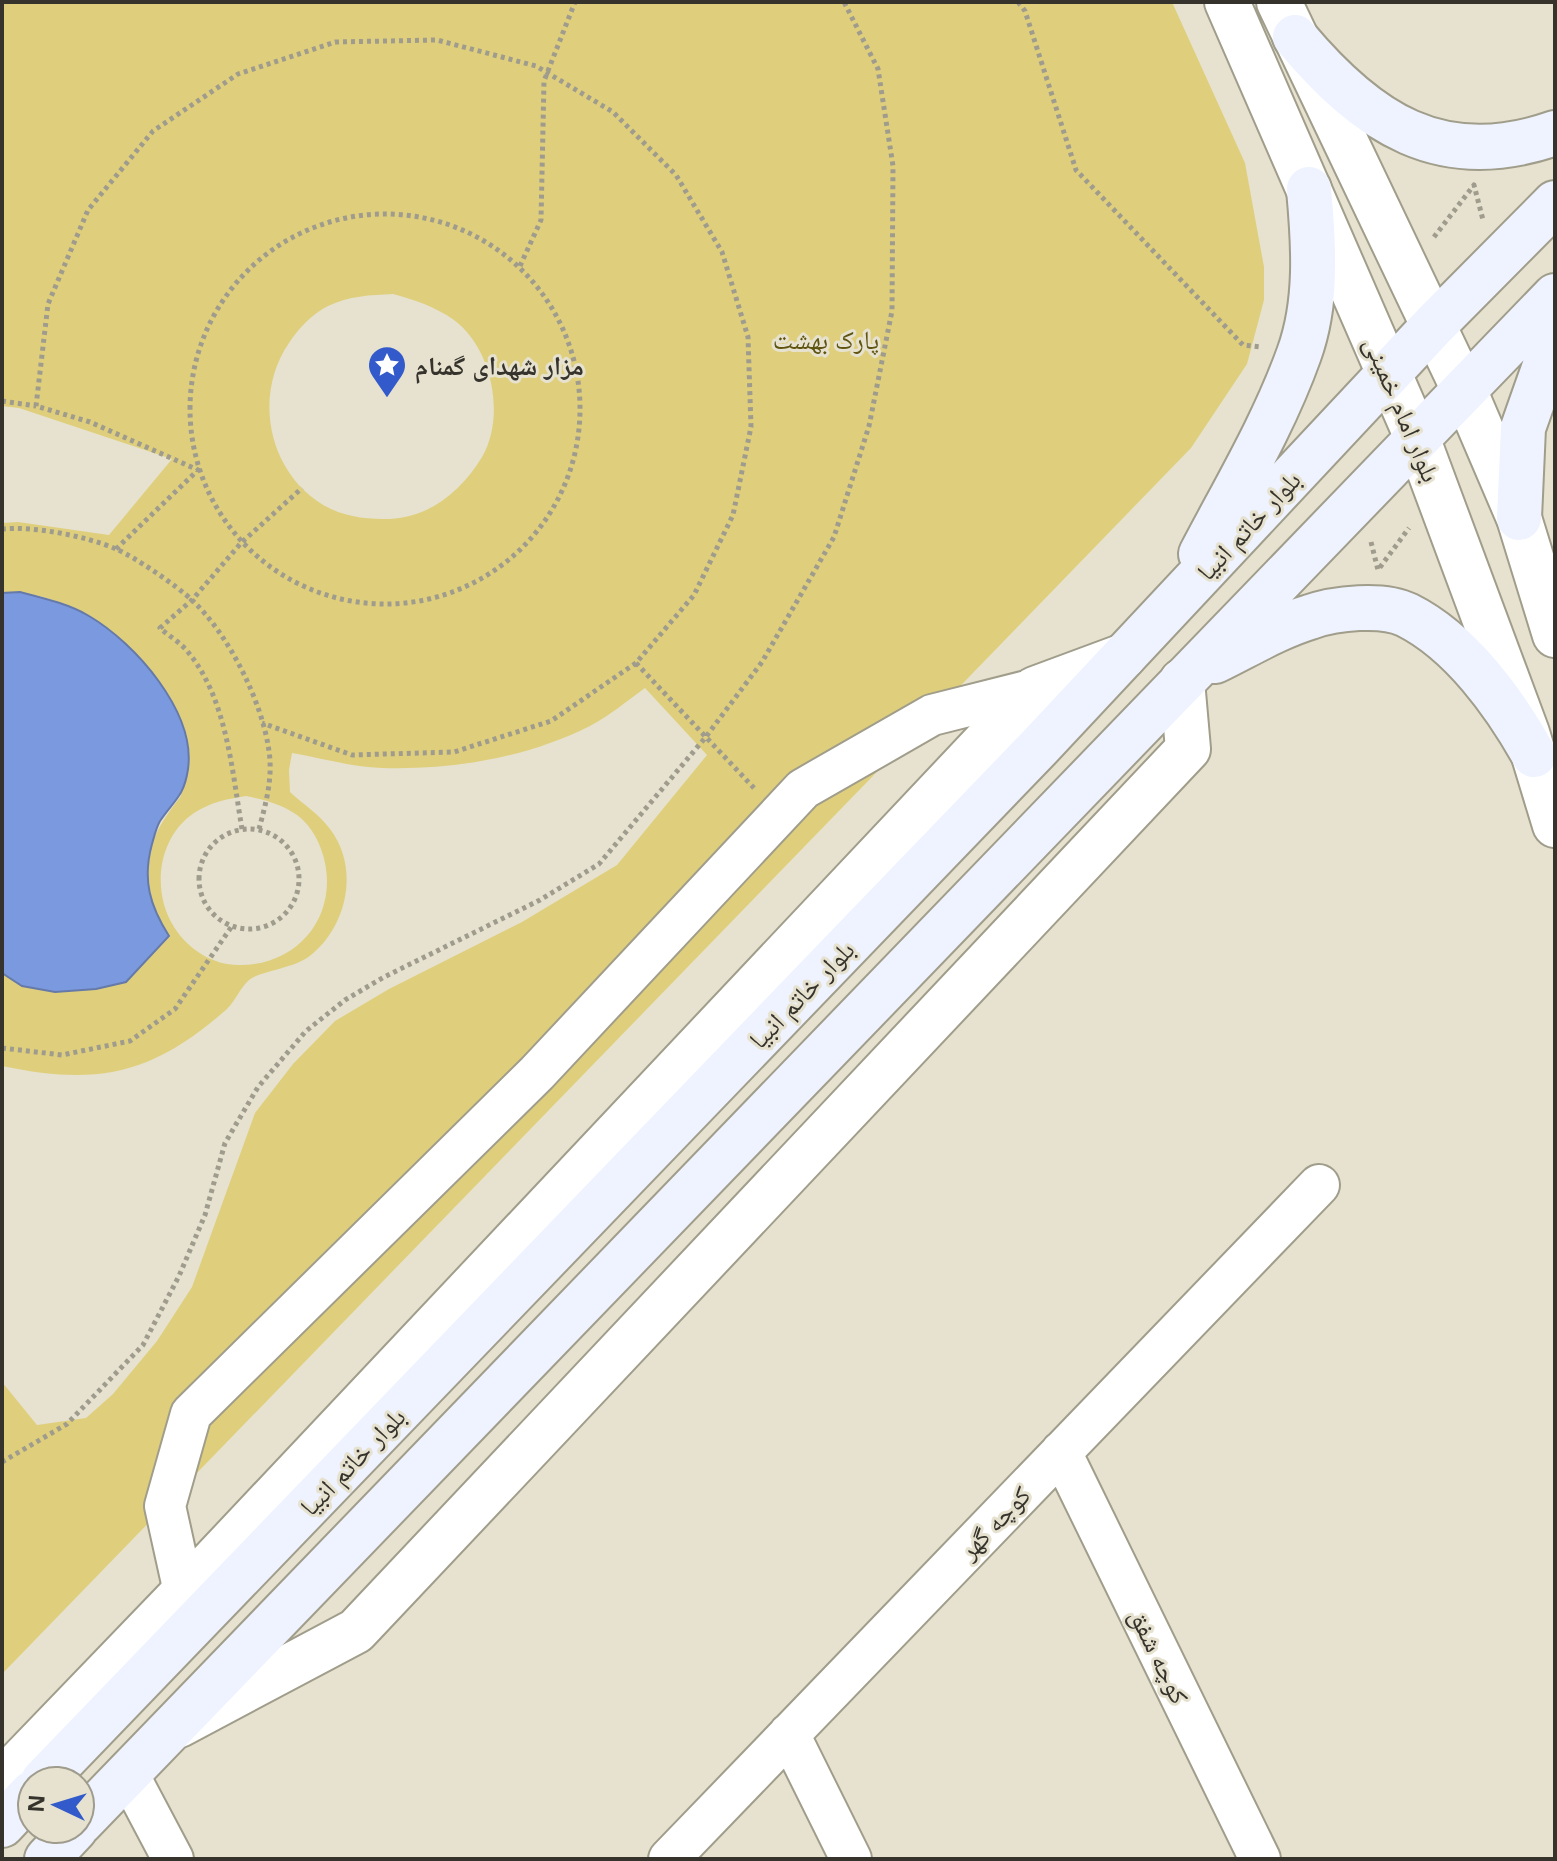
<svg xmlns="http://www.w3.org/2000/svg" width="1557" height="1861" viewBox="0 0 1557 1861" font-family="'Open Sans','Noto Naskh Arabic',sans-serif">
  <style>
    .green { fill: #dfcf7c; fill-rule: evenodd }
    .water { fill: #7b99df; stroke: #667aa9; stroke-width: 2 }
    .lines { fill: none; stroke-linecap: round; stroke-linejoin: round }
    .minor-casing { stroke: #a09d8b; stroke-width: 44 }
    .tertiary-casing { stroke: #a09d8b; stroke-width: 48 }
    .secondary-casing { stroke: #a09d8b; stroke-width: 48 }
    .path { stroke: #9f9c8e; stroke-width: 5; stroke-dasharray: 4 4; stroke-linecap: butt }
    .minor { stroke: #fff; stroke-width: 40 }
    .tertiary { stroke: #fff; stroke-width: 44 }
    .secondary { stroke: #eef3ff; stroke-width: 44 }
    .labels { text-anchor: middle; dominant-baseline: central; stroke-width: 6; stroke-linejoin: round; paint-order: stroke }
    .park-label { font-size: 26px; fill: #5f5310; stroke: #e6e2cf }
    .poi-label { font-size: 26px; font-weight: bold; fill: #35332c; stroke: #e6e2cf; text-anchor: start }
    .street-label { font-size: 26px; fill: #35332c; stroke: #e6e2cf }
  </style>
  <rect width="100%" height="100%" fill="#e6e2cf"/>
  <path class="green" d="M2,2H1172L1245,163L1264,267V300L1247,364L1191,448L2,1674V1382L37,1425L86,1418L113,1394L157,1341L192,1287L255,1113L293,1064L335,1021L389,989L522,922L617,865L707,755L645,688C627,701 609,716 590,726C526,758 453,770 382,768C352,767 321,758 292,753L289,770L290,792C303,804 320,815 330,829C360,868 347,926 311,955C294,969 259,971 249,980C240,988 236,1000 227,1009C152,1075 98,1086 2,1066V973L22,986L168,937C135,881 141,846 181,796C179,777 177,712 171,699C168,692 161,685 156,679C120,632 64,589 2,593V523L18,522L109,535L172,459L19,408L2,406ZM393,294C415,300 434,306 454,320C492,348 506,416 482,457C462,490 431,517 390,519C370,519 350,518 331,509C270,479 251,398 289,343C298,329 312,314 328,306C349,296 370,295 393,294ZM246,796C265,800 281,804 297,815C308,823 317,837 321,849C343,909 302,966 239,965C212,965 188,949 174,927C151,891 158,837 194,813C211,802 227,799 246,796Z"/>
  <path class="water" d="M20,592C43,598 69,604 89,616C135,643 196,712 188,769C184,797 174,800 160,821C156,828 154,837 152,844C142,880 150,906 169,936L126,982L96,989L55,992L22,986L2,973V593Z"/>
  <g class="lines">
    <defs>
      <path id="minor" d="M1061,1452L1260,1859
        M184,1592L165,1506L191,1414L537,1073L803,789L932,715L1035,689
        M789,1734L851,1859
        M127,1772L173,1859
        M669,1859L1319,1185"/>
      <path id="tertiary" d="M1227,2L1418,440L1527,733L1555,825
        M1279,2L1465,392L1519,518L1555,635
        M179,1725L356,1631L1188,749L1182,681
        M2,1781L184,1592L1035,689L1124,656"/>
      <path id="secondary" d="M1295,37C1367,123 1441,173 1555,133
        M1519,518L1523,428L1555,337
        M1201,554C1235,489 1274,424 1299,354C1318,302 1314,243 1309,189
        M1215,661C1246,646 1277,627 1310,617C1335,608 1383,603 1407,615C1461,642 1505,703 1534,755
        M43,1781L1039,747L1434,325L1555,203
        M80,1823L1555,296
        M2,1825L32,1793
        M47,1859L75,1829"/>
    </defs>
    <use href="#minor" class="minor-casing"/>
    <use href="#tertiary" class="tertiary-casing"/>
    <use href="#secondary" class="secondary-casing"/>
    <path class="path" d="M1018,2L1025,11L1076,170L1243,345L1262,347
      M190 409a195 195 0 1 1 390 0a195 195 0 1 1-390 0Z
      M1434,237L1474,185L1483,220
      M520,266L541,220L544,81L575,2
      M2,401L36,406
      M2,529C34,526 86,536 116,549C135,557 177,586 192,600C229,635 262,701 269,751C273,778 266,803 259,829
      M1371,542L1378,570L1409,528
      M116,549L198,470L90,422L36,406L48,304L88,210L153,131L238,74L335,42L437,40L536,66L613,112L676,175L722,252L748,337L751,427L733,515L694,595L636,663L551,721L454,752L352,755L262,723
      M636,663L754,788
      M199 879a50 50 0 1 1 100 0a50 50 0 1 1-100 0Z
      M242,829C232,771 227,699 188,652C181,643 169,636 160,628L192,600L241,543L302,488
      M2,1048L62,1055L130,1041L175,1009L232,926
      M2,1462L67,1424L143,1345L179,1276L205,1215L225,1143L258,1087L306,1031L345,1000L384,977L540,900L599,864L705,738L762,662L834,537L869,426L892,311L893,166L878,69L844,2"/>
    <use href="#minor" class="minor"/>
    <use href="#tertiary" class="tertiary"/>
    <use href="#secondary" class="secondary"/>
  </g>
  <defs>
    <symbol id="sight-pin" viewBox="-11 -11 22 30"><path d="M0 17L-7.5 6A9.5 9.5 0 1 1 7.5 6Z" fill="#335aca" stroke="#e6e2cf"/><path d="M0-6L1.8-2.2L6-1.7L2.9 1.2L3.7 5.4L0 3.3L-3.7 5.4L-2.9 1.2L-6-1.7L-1.8-2.2Z" fill="#fff"/></symbol>
  </defs>
  <g fill-rule="evenodd">
    <use href="#sight-pin" x="365" y="343" width="44" height="60"/>
  </g>
  <g class="labels">
    <g class="park-label">
      <text x="826" y="339">پارک بهشت</text>
    </g>
    <g class="poi-label">
      <text x="415" y="365">مزار شهدای گمنام</text>
    </g>
    <g class="street-label">
      <text transform="translate(1403 409) rotate(67)">بلوار امام خمینی</text>
      <text transform="translate(1248 525) rotate(-47)">بلوار خاتم انبیا</text>
      <text transform="translate(801 994) rotate(-46)">بلوار خاتم انبیا</text>
      <text transform="translate(352 1461) rotate(-46)">بلوار خاتم انبیا</text>
      <text transform="translate(994 1522) rotate(-46)">کوچه گهر</text>
      <text transform="translate(1160 1656) rotate(64)">کوچه شفق</text>
    </g>
  </g>
  <rect width="1557" height="1861" fill="none" stroke="#35332c" stroke-width="8"/>
  <g transform="translate(56 1805) rotate(274)"><circle r="38" fill="#e6e2cf" stroke="#9f9c8e" stroke-width="2"/>
  <path d="M0-6L14 30L0 20L-14 30Z" fill="#335aca"/>
  <text y="-12" font-size="22" font-weight="bold" text-anchor="middle" fill="#35332c">N</text>
  </g>
</svg>
